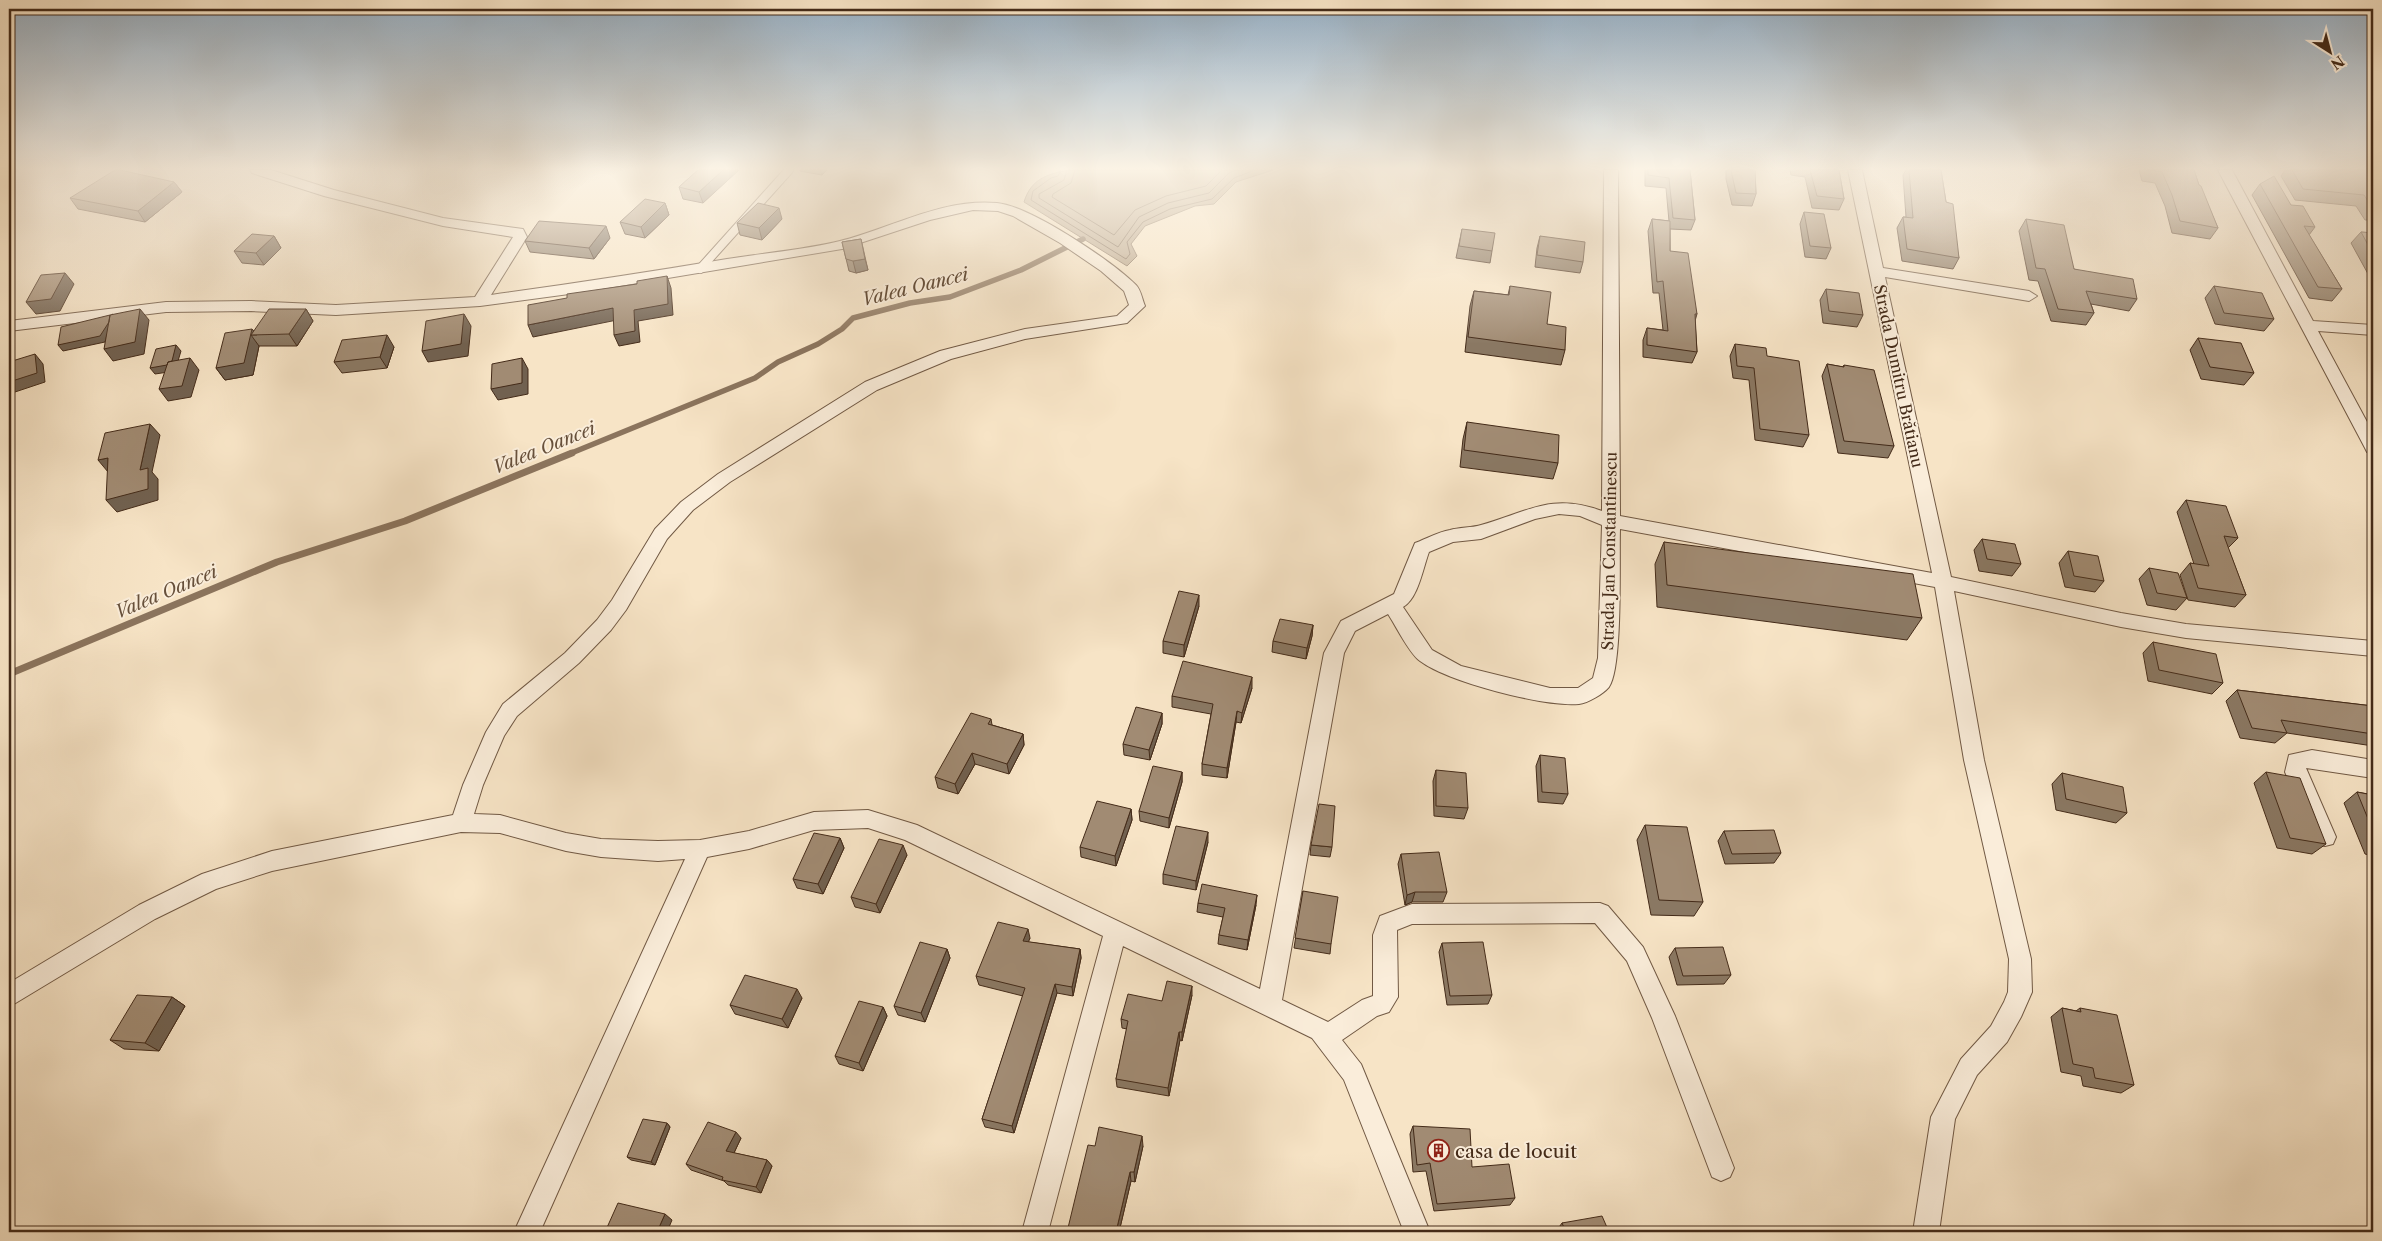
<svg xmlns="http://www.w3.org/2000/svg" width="2382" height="1241" viewBox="0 0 2382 1241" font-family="'Libre Caslon Text',serif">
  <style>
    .water { fill: #baa58b; stroke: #8b745d }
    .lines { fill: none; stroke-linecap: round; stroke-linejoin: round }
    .shore { stroke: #7f6852; stroke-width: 1 }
    .stream-far1 { stroke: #8b745d; stroke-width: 5.5 }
    .stream { stroke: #8b745d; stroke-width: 7 }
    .service-casing { stroke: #715944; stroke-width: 10 }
    .minor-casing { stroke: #715944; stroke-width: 2 }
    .service { stroke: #faedda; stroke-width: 8 }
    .minor { fill: #faedda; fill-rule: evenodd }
    .wall { fill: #8a7863; stroke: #442b19 }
    .shaded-wall { fill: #716150; stroke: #442b19 }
    .building { fill: #a18b73; stroke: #442b19 }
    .labels { text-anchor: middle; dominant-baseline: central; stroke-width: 4; stroke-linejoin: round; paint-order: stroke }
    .street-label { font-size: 16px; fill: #442b19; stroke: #faedda }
    .water-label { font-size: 18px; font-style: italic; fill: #67503b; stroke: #faedda }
    .near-poi-label { font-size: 19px; fill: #442b19; stroke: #faedda; text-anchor: start }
  </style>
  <rect width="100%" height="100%" fill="#f7e4c6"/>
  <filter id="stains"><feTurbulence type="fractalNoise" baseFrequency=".004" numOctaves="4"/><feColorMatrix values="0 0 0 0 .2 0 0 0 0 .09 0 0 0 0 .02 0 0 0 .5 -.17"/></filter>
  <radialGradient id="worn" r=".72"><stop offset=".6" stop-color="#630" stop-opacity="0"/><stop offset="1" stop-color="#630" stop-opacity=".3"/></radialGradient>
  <path class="water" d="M1069,170H1273L1236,182L1214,204L1195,206L1145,226L1131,244L1137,256L1127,266L1024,202C1031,179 1047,174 1069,170Z"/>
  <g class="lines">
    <path class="shore" d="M1061,170L1058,176L1051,178L1033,191L1031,200L1126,259L1130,254L1127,242L1143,222L1170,209L1212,199L1234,178L1255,170
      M1067,170L1064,180L1039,194V198L1118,247L1139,217L1168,203L1209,193L1229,173L1236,170
      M1075,170L1071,183L1053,194L1052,197L1114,235L1135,210L1166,196L1206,186L1222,170"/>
    <path class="stream-far1" d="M9,173L15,170
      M569,454L755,378L778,362L818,344L842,329L853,318L910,303L950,297L1021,270L1083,239"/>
    <path class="stream" d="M9,674L277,562L405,521L572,453"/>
    <defs>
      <path id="service" d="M700,269L789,170"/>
      <path id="minor" d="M250,170H271L334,190L443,218L523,229L527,237L491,295C570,284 649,272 727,259C764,253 803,250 840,241C892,228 942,198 997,203C1030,206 1112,261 1136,285C1141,290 1142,299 1145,306L1127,323L1025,339L951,359L877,390L730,482L693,510L667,539L626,610L611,630L579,663L517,716L504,736L483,785L474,814L500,815L566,833L601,839L658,841L700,840L749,831L814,812L868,810L917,825L1260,989L1324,653L1341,621L1394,594L1415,543C1426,539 1438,532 1450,530C1460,527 1471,528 1481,525C1528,512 1551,492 1602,511L1604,170H1618L1620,516L1932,573L1848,170H1862L1883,268L2029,291L2037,296L2029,301L1885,277L1951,577L2121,613L2186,624L2373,641V656L2186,638L2121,627L1954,591L1984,760L2031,959L2032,992L2021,1017L2007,1042L1977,1075L1955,1119L1939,1232H1913L1931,1117L1961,1059L1991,1026L2004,1002L2008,992L2009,959L1964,760L1935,587L1620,529C1619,559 1623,667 1609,687C1603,694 1588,703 1579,704C1544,707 1448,682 1420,661C1409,653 1396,626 1388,614L1355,631L1344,653L1282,1000L1328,1022L1362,1000L1373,996V935L1380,916L1412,904L1600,903L1608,906L1643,947L1675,1016L1734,1168L1730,1177L1721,1181L1712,1177L1652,1018L1627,961L1595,923L1412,924L1397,930L1398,997L1389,1012L1377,1016L1342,1040L1361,1064L1430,1232H1404L1344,1080L1312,1038L1123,946L1048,1232H1022L1103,936L905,840L868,828L814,830L749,849L707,857L540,1232H514L685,859L658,861L601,857L566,851L500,833L461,832L272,871L216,889L155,919L9,1007V983L139,905L202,874L272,851L453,815L463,785L486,732L503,704L565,653L597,620L612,600L655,529L681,502L718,474L865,382L940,351L1025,329L1117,316L1129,305L1124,291L1101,271L1060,243L1013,216L998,211L973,210L930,220L842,249L584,292L480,306L336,315L251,311L166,312L9,331V321L166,302L251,301L336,305L475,297L513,237L443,226L324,196L252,173ZM1559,514L1580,516L1602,525L1598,658L1593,678L1578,688H1550L1461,666L1432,650L1403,607C1418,599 1423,568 1429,552L1453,542L1481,539L1535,519Z
        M2218,170H2232L2313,321L2373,325V335L2318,331L2373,433V454L2367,452L2365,448Z
        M2312,750L2373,760V778L2306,768L2336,837L2333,844L2325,846L2317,844L2285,772L2289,755Z"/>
    </defs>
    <use href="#service" class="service-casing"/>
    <use href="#minor" class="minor-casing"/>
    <use href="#service" class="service"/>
    <use href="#minor" class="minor"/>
  </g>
  <path class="wall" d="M698,170L703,203L683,199L679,187Z
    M800,170H827L822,175L800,171Z
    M1645,170H1690L1695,220L1691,230L1670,229V251L1697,314L1695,321L1697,352L1692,363L1643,357V340L1647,328L1663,330L1659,293H1653L1648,231L1652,219L1669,221L1666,188L1645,186Z
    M1726,170H1755L1756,194L1752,206L1732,205L1726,179Z
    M1790,170H1839L1844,199L1839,210L1812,208L1805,177L1791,175Z
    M1906,170H1941L1946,202L1959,258L1953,269L1902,261L1897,228L1903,217H1906L1903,175Z
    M2139,170H2194L2199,185L2218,228L2210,239L2172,233L2165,206L2155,183L2142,181Z
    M2285,170H2368L2373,177V220H2365L2356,206L2295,200L2281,176Z
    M174,182L182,192L145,222L78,209L70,198Z
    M2260,184L2291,205L2315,227L2309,235L2342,289L2332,301L2309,298L2252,195Z
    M665,203L669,215L645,238L625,234L620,222Z
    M1804,212L1831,248L1826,259L1805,257L1800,224Z
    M782,219L762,240L740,235L737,223Z
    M2026,219L2074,269L2137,299L2129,311L2091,304L2094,313L2086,325L2051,321L2038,281L2029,280L2019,231Z
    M1462,229L1492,251L1490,263L1456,258Z
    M2361,232L2373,233V283L2351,243Z
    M274,236L281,248L264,265L242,263L234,251Z
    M1540,236L1583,262L1580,273L1535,267L1537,248Z
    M610,238L594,259L530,252L525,241Z
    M861,239L868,270L856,273L849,271L842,242Z
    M1510,286L1547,324L1565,350L1561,365L1465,352L1470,306L1474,291L1508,295Z
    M2214,286L2274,319L2264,331L2215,324L2205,298Z
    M1826,289L1863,315L1857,327L1823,323L1820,300Z
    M306,309L313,321L297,346H259L253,375L225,380L216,368L252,329L254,331Z
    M2198,338L2254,373L2244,385L2201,379L2190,350Z
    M1735,344L1809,435L1803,447L1755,440L1749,380L1733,378L1730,356Z
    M394,347L387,368L342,373L334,362Z
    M1827,364L1843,367L1844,365L1894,446L1888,458L1838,453L1822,376Z
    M1467,422L1558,463L1553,479L1460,467L1463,439Z
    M2186,500L2238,538L2228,548L2246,595L2235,607L2188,600L2180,575L2190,563L2194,564L2177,512Z
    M1982,539L2021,564L2012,576L1979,571L1974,550Z
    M1664,542L1922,618L1907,640L1657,607L1655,564Z
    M2068,551L2104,581L2095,592L2065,587L2059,563Z
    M2149,568L2187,598L2176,610L2147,605L2139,579Z
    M1199,606L1184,657L1163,653V641Z
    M1313,625L1312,636L1306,659L1272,652L1273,641Z
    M2153,642L2223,683L2212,694L2148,681L2143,653Z
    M1252,688L1241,723L1236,722L1227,778L1202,775V764L1211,714L1172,707V696Z
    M2237,690L2373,706V746L2287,733L2275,743L2240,738L2226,701Z
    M1162,713V724L1150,760L1124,755L1123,744Z
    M991,719L992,725L1023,734L1024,745L1009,774L975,764L958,794L938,788L935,777Z
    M1540,755L1568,794L1563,804L1538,802L1536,766Z
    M1436,770L1468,808L1464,819L1434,816L1433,781Z
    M1182,772V782L1169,828L1140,821L1139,811Z
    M2266,772L2326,844L2312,854L2277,848L2254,783Z
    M2062,773L2127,813L2116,823L2056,810L2052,784Z
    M2357,792L2373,795V856L2365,854L2344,803Z
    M1131,809L1132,820L1116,866L1081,857L1080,847Z
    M1645,825L1703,902L1694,916L1651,915L1637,840Z
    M1724,831L1781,853L1774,863L1725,864L1718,841Z
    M840,838L844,848L823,894L797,888L793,879Z
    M1208,842L1196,890L1163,884V874Z
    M1311,845L1332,847L1330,857L1310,855Z
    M1401,854L1447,892L1443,902H1412L1405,905L1398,864Z
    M907,855L880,913L855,907L851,897Z
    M1303,891L1331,944L1330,954L1294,948Z
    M1198,903L1256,905L1247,950L1218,944L1219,935L1223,917L1197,912Z
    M1030,938L1028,942L1080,949L1081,958L1073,996L1057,993L1014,1133L985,1127L982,1119L1023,996L979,985L976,976Z
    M1442,943L1492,995L1488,1004L1447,1005L1439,952Z
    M1675,948L1731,975L1724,984L1677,985L1669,957Z
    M947,949L950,958L925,1022L898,1015L894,1006Z
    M1192,995L1182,1041L1180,1040L1169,1096L1117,1087L1116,1079L1127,1029L1122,1028L1121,1019L1162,1001Z
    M172,997L185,1006L159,1051L124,1049L110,1040Z
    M802,998L788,1028L735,1014L730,1005Z
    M883,1007L887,1016L863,1071L839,1064L835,1056Z
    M2062,1008L2076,1011L2080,1008L2134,1085L2121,1093L2083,1086L2081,1076L2061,1072L2051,1017Z
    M667,1123L670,1127L655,1165L631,1160L627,1157Z
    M1413,1126L1515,1198L1510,1205L1434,1211L1426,1171L1413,1172L1410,1134Z
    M741,1138L734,1153L767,1160L772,1166L761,1193L728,1185L724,1181L691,1170L686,1164Z
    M1095,1146H1143L1135,1182L1131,1181L1119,1232H1067Z
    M1562,1223L1609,1232H1558L1557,1230Z"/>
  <path class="shaded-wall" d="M723,170H739L703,203L699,192Z
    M820,170H827L822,175Z
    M174,182L182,192L145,222L138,211Z
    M665,203L669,215L645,238L641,227Z
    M779,208L782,219L762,240L759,228Z
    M606,226L610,238L594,259L589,248Z
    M274,236L281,248L264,265L256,253Z
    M865,259L868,270L856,273L853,261Z
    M65,273L74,284L60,311L36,314L26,302Z
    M667,276L671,288L673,315L638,321L640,342L619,346L614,335L634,310Z
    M613,308L617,320L533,337L528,325Z
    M140,309L149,320L144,354L113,361L104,349Z
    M306,309L313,321L297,346L289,334Z
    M113,314L105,342L63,351L58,345Z
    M464,314L471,326L468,356L428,362L422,351Z
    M252,329L257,335H251L259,346L253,375L225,380L216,368Z
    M387,335L394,347L387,368L380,357Z
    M176,345L181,351L175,371L155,374L150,368Z
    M35,354L43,364L45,382L9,394V382Z
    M190,358L199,370L191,397L168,401L159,389Z
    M522,358L528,369V394L498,400L491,389Z
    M150,424L160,435L152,472L158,479V500L117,512L106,500L140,470Z
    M108,458V472L98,460Z
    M1199,595V606L1184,657V645Z
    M1313,625L1312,636L1306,659L1307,648Z
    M1252,677V688L1241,723L1242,713Z
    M1237,711L1236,722L1227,778V768Z
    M1162,713V724L1150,760L1149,750Z
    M1023,734L1024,745L1009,774L1007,764Z
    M972,753L975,764L958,794L955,784Z
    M1182,772V782L1169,828V818Z
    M1131,809L1132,820L1116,866L1115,856Z
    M1208,832V842L1196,890V881Z
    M840,838L844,848L823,894L818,884Z
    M903,845L907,855L880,913L876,904Z
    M1415,892L1412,902L1405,905L1407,895Z
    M1257,895L1256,905L1247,950L1248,940Z
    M1028,929L1030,938L1025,950L1023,941Z
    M947,949L950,958L925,1022L921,1013Z
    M1080,949L1081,958L1073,996L1072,987Z
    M1055,984L1057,993L1014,1133L1012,1126Z
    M1192,986V995L1182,1041V1032Z
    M797,989L802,998L788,1028L782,1019Z
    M172,997L185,1006L159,1051L145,1043Z
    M883,1007L887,1016L863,1071L859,1063Z
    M1179,1032L1180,1040L1169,1096L1168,1088Z
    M667,1123L670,1127L655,1165L651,1162Z
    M736,1132L741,1138L732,1157L726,1151Z
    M1142,1136L1143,1146L1135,1182L1134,1172Z
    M767,1160L772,1166L761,1193L756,1187Z
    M1130,1172L1131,1181L1119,1232H1116Z
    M665,1214L672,1220L667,1232H657Z"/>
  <path class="building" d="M115,170H120L174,182L138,211L70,198Z
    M698,170H723L699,192L679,187Z
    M1648,170H1690L1695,220L1673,218L1669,178L1648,175Z
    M1731,170H1755L1756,194L1736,193Z
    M1810,170H1839L1844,199L1817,196Z
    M1909,170H1941L1946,202L1953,204L1959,258L1907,249L1903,217L1913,218Z
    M2150,170H2194L2199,185L2201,186L2218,228L2180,221L2172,195L2162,172Z
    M2292,170H2368L2373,177V209L2364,195L2303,189Z
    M2274,176L2291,205L2303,206L2315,227L2304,226L2342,289L2318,287L2260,184Z
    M645,199L665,203L641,227L620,222Z
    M758,203L779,208L759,228L737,223Z
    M1804,212L1824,214L1831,248L1810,246Z
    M1652,219L1670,221V251L1688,253L1697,314H1695L1697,352L1647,345V328L1668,331L1663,281L1657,282Z
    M2026,219L2064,225L2074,269L2133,279L2137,299L2086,291L2094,313L2058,309L2045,269L2036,268Z
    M539,221L606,226L589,248L525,241Z
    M1462,229L1495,233L1492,251L1459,246Z
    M2361,232L2373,233V254Z
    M252,234L274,236L256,253L234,251Z
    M1540,236L1585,242L1583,262L1537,255Z
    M861,239L865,259L853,261L846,259L842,242Z
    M65,273L51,299L26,302L41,275Z
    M667,276L668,304L634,310L635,331L614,335L613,308L528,325V305L567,298V294L637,284V281Z
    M1510,286L1551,292L1547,324L1566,327L1565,350L1468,337L1474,291L1509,295Z
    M2214,286L2262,293L2274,319L2224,313Z
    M1826,289L1859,293L1863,315L1829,311Z
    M140,309L135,342L104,349L110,315Z
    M269,309H306L289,334L251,335Z
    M464,314L461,344L422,351L426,321Z
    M110,315L109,322L100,336L58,345L61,327Z
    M252,329L244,363L216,368L225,333Z
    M387,335L380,357L334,362L342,340Z
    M2198,338L2241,343L2254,373L2210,367Z
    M1735,344L1766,348L1767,356L1799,361L1809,435L1760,429L1754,368L1737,366Z
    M176,345L172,361L168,362L167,365L150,368L156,349Z
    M35,354L37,373L9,382V362Z
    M190,358L182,386L159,389L168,362Z
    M522,358V383L491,389L492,364Z
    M1827,364L1844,367V365L1874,370L1894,446L1844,441Z
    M1467,422L1559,435L1558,463L1464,450Z
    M150,424L140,470L148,468V489L106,500L108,458L98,460L105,433Z
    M2186,500L2226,506L2238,538L2224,536L2246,595L2198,588L2190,563L2209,566Z
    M1982,539L2015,544L2021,564L1987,559Z
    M1664,542L1913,574L1922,618L1667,585Z
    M2068,551L2098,556L2104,581L2074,576Z
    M2149,568L2178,573L2187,598L2157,593Z
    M1179,591L1199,595L1184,645L1163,641Z
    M1280,619L1313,625L1307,648L1273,641Z
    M2153,642L2216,654L2223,683L2159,670Z
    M1183,661L1252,677L1242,713L1237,711L1227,768L1202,764L1213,704L1172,696Z
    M2237,690L2373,706V734L2281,720L2287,733L2252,728Z
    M1136,707L1162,713L1149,750L1123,744Z
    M971,713L991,719L988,724L1023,734L1007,764L972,753L955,784L935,777Z
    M1540,755L1565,758L1568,794L1542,792Z
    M1153,766L1182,772L1169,818L1139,811Z
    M1436,770L1466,773L1468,808L1436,806Z
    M2266,772L2300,778L2326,844L2290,838Z
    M2062,773L2123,787L2127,813L2066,799Z
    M2357,792L2373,795V831Z
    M1097,801L1131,809L1115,856L1080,847Z
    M1319,804L1335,806L1332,847L1311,845Z
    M1645,825L1687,827L1703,902L1659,900Z
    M1176,826L1208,832L1196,881L1163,874Z
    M1774,830L1781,853L1732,854L1724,831Z
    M814,833L840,838L818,884L793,879Z
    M879,839L903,845L876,904L851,897Z
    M1439,852L1447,892H1415L1407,895L1401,854Z
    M1202,884L1257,895L1248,940L1219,935L1225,908L1198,903Z
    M1303,891L1338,897L1331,944L1295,938Z
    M998,922L1028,929L1023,941L1080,949L1072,987L1055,984L1012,1126L982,1119L1025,988L976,976Z
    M920,942L947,949L921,1013L894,1006Z
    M1483,942L1492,995L1450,996L1442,943Z
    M1723,947L1731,975L1683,976L1675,948Z
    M745,975L797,989L782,1019L730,1005Z
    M1167,981L1192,986L1182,1032H1179L1168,1088L1116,1079L1128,1021L1121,1019L1128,994L1162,1001Z
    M137,995L172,997L145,1043L110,1040Z
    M859,1001L883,1007L859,1063L835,1056Z
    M2062,1008L2081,1012L2080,1008L2117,1015L2134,1085L2095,1078L2093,1068L2073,1064Z
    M643,1119L667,1123L651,1162L627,1157Z
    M708,1122L736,1132L726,1151L767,1160L756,1187L722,1180L723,1177L686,1164Z
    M1413,1126L1470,1129L1472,1167L1509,1164L1515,1198L1437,1204L1430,1163L1417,1165Z
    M1099,1127L1142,1136L1134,1172H1130L1116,1232H1067L1088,1145L1095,1146Z
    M618,1203L665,1214L657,1232H605Z
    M1602,1216L1609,1232H1566L1562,1223Z
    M1519,1230V1232H1507Z"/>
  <linearGradient id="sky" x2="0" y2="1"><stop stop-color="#95aec3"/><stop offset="0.49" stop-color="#fbf3e5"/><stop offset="1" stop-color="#fbf3e5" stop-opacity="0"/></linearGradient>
  <rect width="2382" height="344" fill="url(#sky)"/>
  <defs>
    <symbol id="building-ring" viewBox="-11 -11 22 22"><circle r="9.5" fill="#faedda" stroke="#8f2418" stroke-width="1.5"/><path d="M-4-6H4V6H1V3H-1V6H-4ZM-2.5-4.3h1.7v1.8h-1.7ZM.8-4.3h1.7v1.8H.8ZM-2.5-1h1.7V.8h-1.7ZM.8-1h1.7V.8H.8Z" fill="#8f2418"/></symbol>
  </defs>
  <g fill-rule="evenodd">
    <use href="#building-ring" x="1426" y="1138" width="25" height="25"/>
  </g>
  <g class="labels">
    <g class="street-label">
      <text transform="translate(1899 376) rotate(78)">Strada Dumitru Brătianu</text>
      <text transform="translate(1609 551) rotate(-89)">Strada Jan Constantinescu</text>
    </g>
    <g class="water-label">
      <text transform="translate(915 287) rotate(-14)">Valea Oancei</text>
      <text transform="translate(544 448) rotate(-22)">Valea Oancei</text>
      <text transform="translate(166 592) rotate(-23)">Valea Oancei</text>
    </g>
    <g class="near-poi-label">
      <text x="1455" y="1151">casa de locuit</text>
    </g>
  </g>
  <rect width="2382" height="1241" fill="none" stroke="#f7e4c6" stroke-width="30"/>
  <rect x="10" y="10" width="2362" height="1221" fill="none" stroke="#442b19" stroke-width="2.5"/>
  <rect x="15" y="15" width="2352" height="1211" fill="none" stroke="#442b19"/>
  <g transform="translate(2330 52) rotate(144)" stroke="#faedda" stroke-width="4" paint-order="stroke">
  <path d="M0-4L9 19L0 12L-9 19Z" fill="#442b19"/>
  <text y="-8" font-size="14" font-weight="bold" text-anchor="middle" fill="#442b19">N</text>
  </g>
  <rect width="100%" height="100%" filter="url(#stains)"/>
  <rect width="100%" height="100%" fill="url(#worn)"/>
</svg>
